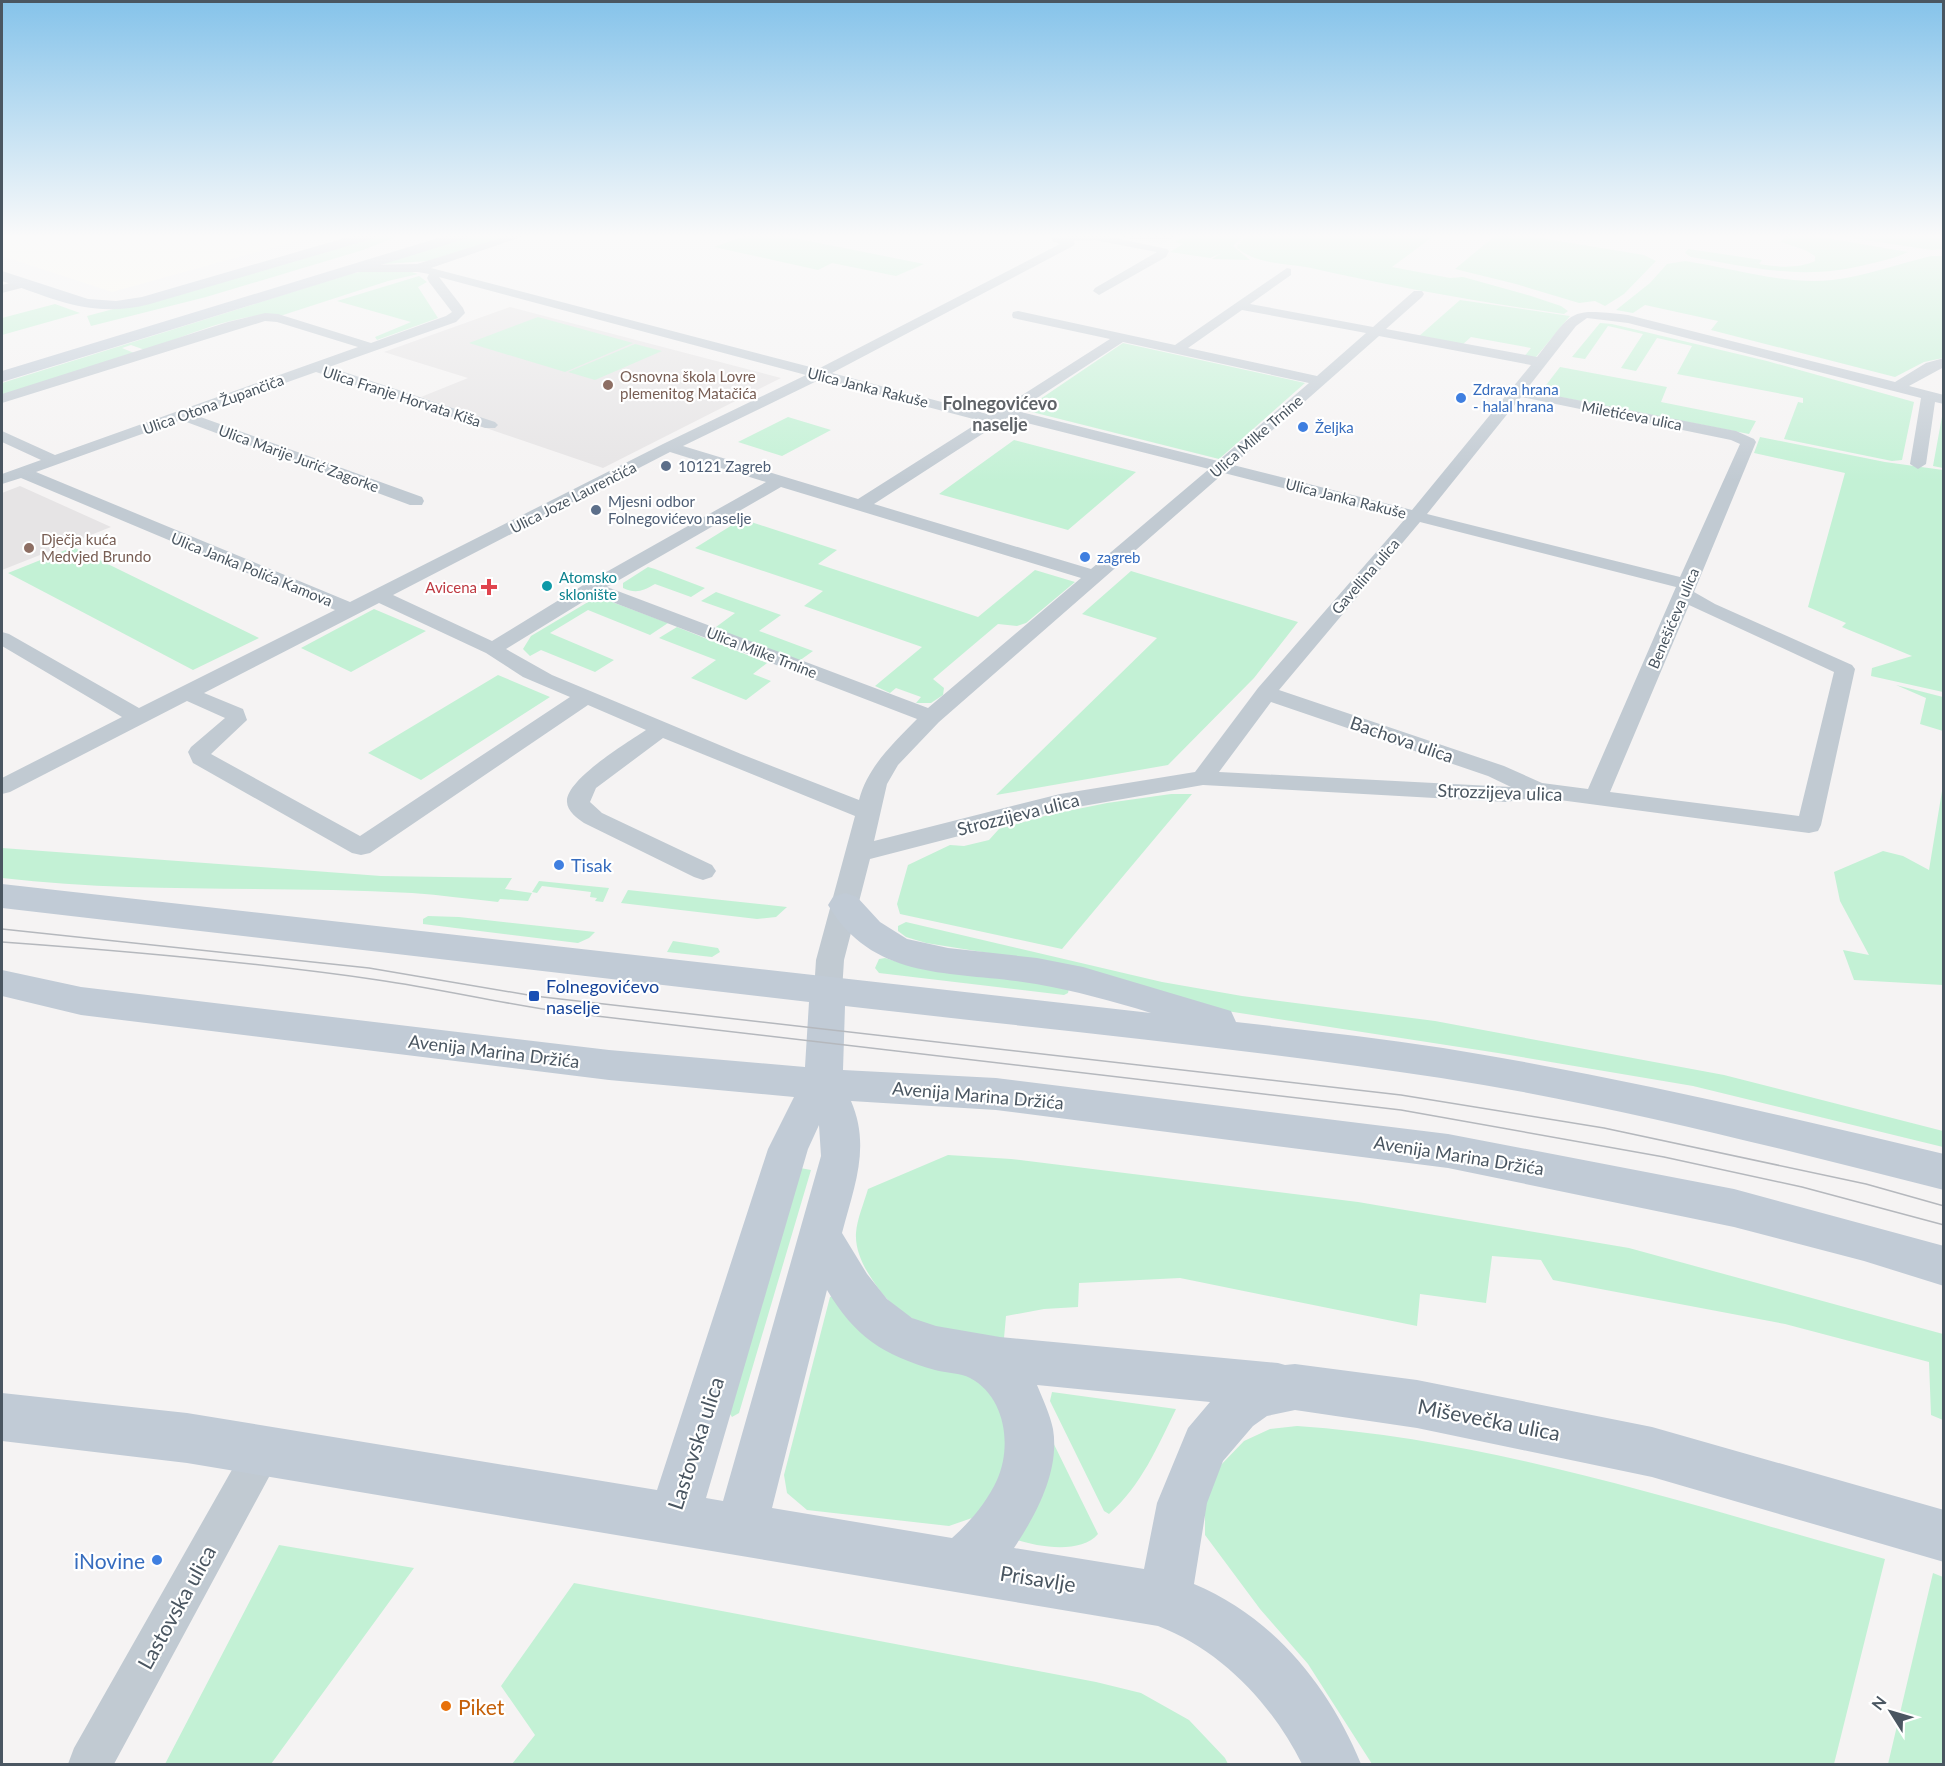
<svg xmlns="http://www.w3.org/2000/svg" width="1945" height="1766" viewBox="0 0 1945 1766" font-family="Lato,sans-serif">
  <style>
    .commercial { fill: #fdf9ef }
    .education { fill: #e6e4e5 }
    .green { fill: #c3f1d5 }
    .lines { fill: none; stroke-linecap: round; stroke-linejoin: round }
    .street { fill: #c1cad2; fill-rule: evenodd }
    .secondary { fill: #c1cbd6; fill-rule: evenodd }
    .tram { stroke: #b5b8bd; stroke-width: 1.5 }
    .education-dot { fill: #8d6e63; stroke: #fff; stroke-width: 2 }
    .shop-dot { fill: #3f7fe0; stroke: #fff; stroke-width: 2 }
    .service-dot { fill: #5c6f8a; stroke: #fff; stroke-width: 2 }
    .culture-dot { fill: #0f9aa8; stroke: #fff; stroke-width: 2 }
    .health-dot { fill: #e0444e; stroke: #fff; stroke-width: 2 }
    .transit-dot { fill: #1a4fb4; stroke: #fff; stroke-width: 2 }
    .food-dot { fill: #e8710a; stroke: #fff; stroke-width: 2 }
    .labels { text-anchor: middle; dominant-baseline: central; stroke-width: 4.5; stroke-linejoin: round; paint-order: stroke }
    .far-education-label { font-size: 15px; fill: #785e54; stroke: #fff; text-anchor: start }
    .far-street-label { font-size: 15px; fill: #4a5661; stroke: #fff }
    .far-shop-label { font-size: 15px; fill: #366cbe; stroke: #fff; text-anchor: start }
    .far-service-label { font-size: 15px; fill: #4e5e75; stroke: #fff; text-anchor: start }
    .far-culture-label { font-size: 15px; fill: #0d838f; stroke: #fff; text-anchor: start }
    .far-health-label { font-size: 15px; fill: #be3a42; stroke: #fff; text-anchor: end }
    .far-quarter-label { font-size: 18px; font-weight: bold; fill: #5f6368; stroke: #fff }
    .street-label { font-size: 18px; fill: #4a5661; stroke: #fff }
    .shop-label { font-size: 18px; fill: #366cbe; stroke: #fff; text-anchor: start }
    .transit-label { font-size: 18px; fill: #164399; stroke: #fff; text-anchor: start }
    .near-street-label { font-size: 21px; fill: #4a5661; stroke: #fff }
    .near-shop-label { font-size: 21px; fill: #366cbe; stroke: #fff; text-anchor: end }
    .near-food-label { font-size: 21px; fill: #c56008; stroke: #fff; text-anchor: start }
  </style>
  <rect width="100%" height="100%" fill="#f5f3f3"/>
  <path class="commercial" d="M2,235H318L112,292L2,256Z"/>
  <path class="education" d="M1109,235H1178L1162,244Z
    M510,307L781,378L603,468L486,428L496,423L421,397L468,378L384,352Z
    M20,486L111,527L2,570V493Z"/>
  <path class="green" d="M379,235H401L363,250L206,297L91,326L87,316L253,272Z
    M466,235H512L428,261L384,264L381,262Z
    M747,235H779L924,264L896,276L832,263L818,270L714,247Z
    M1187,235H1244L1233,246L1250,260L1212,259L1222,253L1210,258L1170,252L1183,244L1175,242Z
    M1248,235H1435L1392,267L1450,278L1463,277L1531,296L1561,306L1568,311L1564,314C1479,302 1395,287 1311,268C1286,263 1258,265 1237,248L1238,244H1243L1239,243Z
    M1496,235H1523L1644,255L1656,261L1624,294L1605,306L1595,301L1579,303L1516,284L1455,269Z
    M1785,235H1809L1908,252C1896,258 1882,261 1869,264C1804,281 1755,268 1691,257L1685,253L1688,249L1762,260L1759,264C1776,267 1798,269 1815,261V256L1805,250L1781,242Z
    M1832,235H1939L1942,249L1932,250Z
    M1931,256H1943V358L1924,362L1895,377L1711,330L1718,321L1645,305L1633,313L1616,310L1650,283L1667,264L1685,261C1732,268 1784,285 1832,280C1866,276 1898,264 1931,256Z
    M369,270H405L418,274L388,281L280,316C243,310 181,338 145,350L131,345L122,348L134,353L2,395V383L350,274Z
    M419,276L427,282L418,287L438,318L377,340L375,337L411,322L337,301Z
    M1460,300L1563,315L1570,316L1536,357H1524L1531,348L1471,337L1462,345L1418,337Z
    M55,304L80,313L2,335V318Z
    M538,317L633,343L565,372L469,343Z
    M1600,323L1612,324L1767,361L1914,402L1902,460L1892,461L1784,439L1798,402L1803,403V398L1677,374L1692,346L1657,338L1636,371L1621,368L1643,334L1608,326L1585,359L1572,357Z
    M1123,343L1305,383L1219,459L1024,410Z
    M635,344L662,351L595,380L568,372Z
    M1560,367L1667,387L1661,402L1756,421L1749,434L1540,393Z
    M1943,411V468L1933,466Z
    M788,417L831,430L782,456L738,442Z
    M1760,437L1885,462L1943,470V692L1871,676L1872,668L1912,656L1842,627L1846,623L1808,607L1845,473L1754,453Z
    M1014,440L1136,472L1068,530L939,494Z
    M742,519L837,550L818,564L978,617L1035,570L1075,582L1026,623L1017,626L998,624L933,679L944,688L943,695L931,703H916L921,697L896,688L890,693L875,686L922,647L804,606L823,591L695,548Z
    M73,547L259,638L193,670L8,573Z
    M648,567L655,569L705,588L691,597L655,584C643,591 636,594 623,588V583Z
    M1131,571L1298,622L1254,678L1168,765L996,795L1157,638L1082,614Z
    M716,592L781,615L759,631L813,651L799,661L719,632L716,627L735,613L701,601Z
    M596,599H604L668,623L650,635L588,610L550,633L614,660L595,672L541,650L530,656L523,649L531,636L588,602Z
    M374,609L426,631L351,672L301,648Z
    M677,627L767,663L753,674L771,681L746,700L691,678L716,660L659,638Z
    M498,675L550,697L421,780L368,753Z
    M1896,685L1943,697V731L1920,724L1926,698Z
    M1943,785V985L1854,980L1843,950L1869,955L1840,901L1834,872L1883,851L1903,856L1929,870Z
    M1171,794H1192L1062,949L900,914L897,904L908,865L950,845L964,846L989,840L999,829L1048,815L1107,803Z
    M2,848L381,876L512,878L505,889L532,893L528,901L500,899L498,902C469,899 441,895 412,893C275,885 138,894 2,878Z
    M539,881L609,888L603,902L595,901L597,898L590,897L591,892L542,886L537,893L532,892Z
    M628,890L787,907L776,917L757,919L621,903Z
    M428,916L459,917L595,932L589,938L578,943L423,924V919Z
    M906,922L1162,982L1242,996L1435,1021L1724,1075L1943,1131V1147L1693,1086L1498,1053L1201,1007L1038,961L926,943L906,937L898,931V926Z
    M673,941L718,948L720,952L712,957L667,952Z
    M885,958C944,978 1009,973 1069,988L1068,993L1064,995L879,973L875,968L879,959Z
    M948,1155L1011,1159L1358,1202L1629,1248L1943,1334V1420L1931,1415L1929,1362L1785,1324L1553,1280L1541,1260L1492,1256L1486,1303L1420,1294L1417,1326L1180,1278L1079,1283L1078,1307L1044,1309L1006,1316L1004,1338C945,1330 904,1332 870,1276C862,1264 855,1248 856,1233C857,1219 864,1203 868,1189Z
    M800,1168L811,1170L739,1413L732,1417L728,1411Z
    M836,1295L981,1382L998,1399L1012,1447L989,1501L972,1518L949,1526L807,1510L787,1493L784,1475L830,1297Z
    M1052,1392L1176,1409C1158,1446 1141,1486 1109,1514L1104,1511L1050,1401Z
    M1045,1426L1098,1534C1081,1554 1039,1547 1017,1540Z
    M1297,1426C1498,1440 1692,1506 1885,1559L1834,1764H1372L1308,1664L1260,1609L1205,1535V1503L1218,1468L1244,1441L1270,1429Z
    M279,1545L414,1568L271,1764H165Z
    M1933,1573L1943,1577V1764H1888Z
    M574,1583L1096,1682L1141,1693L1189,1720L1225,1758L1228,1764H512L535,1735L501,1686Z"/>
  <g class="lines">
    <path class="street" d="M510,235H527L431,268L818,369L1060,244L1052,241V237L1101,235L1167,249L1169,251L1166,257L1099,295L1093,291L1095,288L1157,252L1094,240L1073,241L1075,244L1073,246L832,373L991,415L1110,339L1013,318L1012,315L1013,312L1018,311L1175,345L1287,268L1291,269V275L1250,304L1373,327L1414,291H1422L1424,294L1422,297L1386,329L1537,357C1574,310 1567,308 1628,315L1895,382L1926,363L1944,358V367L1909,386L1944,395V404L1935,402L1926,464L1918,469L1910,464L1921,398L1628,323L1587,318L1576,326L1526,390L1736,431L1754,439L1756,442L1694,592L1715,604L1852,665L1855,669L1821,825L1818,831L1809,833L1537,797L1506,802L1203,785L1060,810L870,859L844,960L842,991L838,998L828,1001L818,998L814,991L816,960L855,816L663,738L596,788L590,802L602,813L712,865L716,871L712,877L703,880L694,877L584,823C578,819 567,811 567,802C565,780 628,742 646,730L588,705L370,853L361,855L352,853L193,763L188,752L191,747L225,718L187,701L10,792L2,794V778L122,717L2,646V632L9,634L139,708L335,610L21,478L2,484V474L41,460L2,442V431L55,455L358,347L277,322L265,321L2,403V394L228,322L265,313L278,314L371,343L446,316L452,312L429,282L427,278L429,274L418,272H358L354,271V265L417,264ZM439,277L806,375L663,444L350,602L36,472L181,420L410,505H422L424,501L422,497L195,415L316,372L485,428H495L498,425L495,422L329,367L456,322L465,313L463,308ZM1242,310L1366,333L1317,376L1188,348ZM1379,336L1531,365L1412,510L1233,465ZM1123,342L1309,383L1218,461L1017,411ZM821,379L981,421L858,499L683,446ZM1521,397L1731,440L1740,444L1680,577L1427,514ZM1007,418L1209,469L1091,569L874,504ZM670,452L766,482L585,584L492,641L393,595ZM1224,473L1405,519L1258,688L1195,772L1060,794L874,841L887,784L898,765L939,722ZM781,487L1081,578L928,708L607,587ZM1420,522L1676,587L1588,789L1542,783L1504,766L1279,690ZM594,595L917,719C893,744 868,766 859,800L741,754L552,675L506,649ZM379,603L486,653L523,677L570,697L360,836L211,754L247,720L243,709L204,693ZM1689,605L1834,672L1799,816L1610,792ZM1271,702L1488,776L1511,787L1219,772Z
      M25,279L31,283L29,286L2,293V285Z
      M263,1432L276,1438L282,1451L276,1464L114,1764H68L74,1748L250,1438Z"/>
    <path class="secondary" d="M355,235H377L375,238L150,304C92,319 55,299 2,281V271L88,299L116,301L142,297Z
      M448,235H470L468,238L2,382V371Z
      M2,884L1151,1013C1113,1001 1075,991 1036,984C957,970 875,984 828,905L833,897L845,893L857,897L880,922L907,939L948,948L1037,958L1083,967L1231,1011L1236,1022C1305,1030 1374,1037 1443,1048C1611,1075 1777,1114 1944,1154V1190C1777,1148 1610,1104 1441,1078C1243,1048 1044,1029 845,1006L843,1070L996,1078L1448,1134L1734,1189L1944,1246V1286L1864,1261L1734,1227L1448,1168L996,1110L851,1101C871,1147 854,1187 842,1233L867,1274L887,1299L912,1318L936,1326L1000,1337L1278,1363L1285,1365L1295,1364L1417,1380L1652,1427L1944,1510V1562L1652,1477L1417,1428L1295,1410L1267,1416L1253,1426L1223,1461L1207,1503L1194,1584C1273,1617 1329,1686 1361,1764H1302C1272,1704 1221,1650 1158,1626L187,1463L2,1441V1393L187,1413L657,1490L768,1149L794,1097L609,1080L81,1015L2,996V970L81,987L609,1050L805,1067L809,1002L2,908ZM819,1125L821,1156L723,1501L706,1498L808,1149ZM827,1290C855,1337 883,1355 935,1370C945,1373 961,1373 970,1378C1006,1397 1012,1447 997,1480C987,1502 970,1522 952,1538L772,1508ZM1037,1385L1210,1402L1188,1428L1157,1503L1144,1569L1014,1548C1036,1515 1060,1471 1053,1429C1050,1414 1043,1400 1037,1385Z"/>
    <path class="tram" d="M2,929L369,968L534,996L1401,1095L1604,1128L1866,1184L1944,1206
      M2,942C127,951 254,962 378,980C440,989 500,1003 562,1012L1401,1110L1664,1157L1802,1187L1944,1225"/>
  </g>
  <linearGradient id="sky" x2="0" y2="1"><stop stop-color="#85c3ea"/><stop offset="0.49" stop-color="#fafafa"/><stop offset="1" stop-color="#fafafa" stop-opacity="0"/></linearGradient>
  <rect width="1945" height="482" fill="url(#sky)"/>
  <g class="education-dot">
    <circle cx="608" cy="385" r="6"/>
    <circle cx="29" cy="548" r="6"/>
  </g>
  <g class="shop-dot">
    <circle cx="1461" cy="398" r="6"/>
    <circle cx="1303" cy="427" r="6"/>
    <circle cx="1085" cy="557" r="6"/>
    <circle cx="559" cy="865" r="6"/>
    <circle cx="157" cy="1560" r="6"/>
  </g>
  <g class="service-dot">
    <circle cx="666" cy="466" r="6"/>
    <circle cx="596" cy="510" r="6"/>
  </g>
  <circle class="culture-dot" cx="547" cy="586" r="6"/>
  <path class="health-dot" d="M486 578h6v6h6v6h-6v6h-6v-6h-6v-6h6z"/>
  <rect class="transit-dot" x="528" y="990" width="12" height="12" rx="3"/>
  <circle class="food-dot" cx="446" cy="1706" r="6"/>
  <g class="labels">
    <g class="far-education-label">
      <text x="620" y="376">Osnovna škola Lovre<tspan x="620" dy="17">plemenitog Matačića</tspan></text>
      <text x="41" y="539">Dječja kuća<tspan x="41" dy="17">Medvjed Brundo</tspan></text>
    </g>
    <g class="far-street-label">
      <text transform="translate(868 387) rotate(14)">Ulica Janka Rakuše</text>
      <text transform="translate(402 396) rotate(18)">Ulica Franje Horvata Kiša</text>
      <text transform="translate(213 404) rotate(-20)">Ulica Otona Župančiča</text>
      <text transform="translate(1632 415) rotate(11)">Miletićeva ulica</text>
      <text transform="translate(1256 436) rotate(-41)">Ulica Milke Trnine</text>
      <text transform="translate(299 458) rotate(20)">Ulica Marije Jurić Zagorke</text>
      <text transform="translate(573 497) rotate(-27)">Ulica Joze Laurenčića</text>
      <text transform="translate(1346 498) rotate(14)">Ulica Janka Rakuše</text>
      <text transform="translate(252 569) rotate(22)">Ulica Janka Polića Kamova</text>
      <text transform="translate(1365 576) rotate(-49)">Gavellina ulica</text>
      <text transform="translate(1673 618) rotate(-67)">Benešićeva ulica</text>
      <text transform="translate(762 652) rotate(21)">Ulica Milke Trnine</text>
    </g>
    <g class="far-shop-label">
      <text x="1473" y="389">Zdrava hrana<tspan x="1473" dy="17">- halal hrana</tspan></text>
      <text x="1315" y="427">Željka</text>
      <text x="1097" y="557">zagreb</text>
    </g>
    <g class="far-service-label">
      <text x="678" y="466">10121 Zagreb</text>
      <text x="608" y="501">Mjesni odbor<tspan x="608" dy="17">Folnegovićevo naselje</tspan></text>
    </g>
    <g class="far-culture-label">
      <text x="559" y="577">Atomsko<tspan x="559" dy="17">sklonište</tspan></text>
    </g>
    <g class="far-health-label">
      <text x="477" y="587">Avicena</text>
    </g>
    <g class="far-quarter-label">
      <text x="1000" y="403">Folnegovićevo<tspan x="1000" dy="21">naselje</tspan></text>
    </g>
    <g class="street-label">
      <text transform="translate(1402 739) rotate(19)">Bachova ulica</text>
      <text transform="translate(1500 792) rotate(2)">Strozzijeva ulica</text>
      <text transform="translate(1018 814) rotate(-14)">Strozzijeva ulica</text>
      <text transform="translate(494 1051) rotate(7)">Avenija Marina Držića</text>
      <text transform="translate(978 1095) rotate(5)">Avenija Marina Držića</text>
      <text transform="translate(1459 1155) rotate(9)">Avenija Marina Držića</text>
    </g>
    <g class="shop-label">
      <text x="571" y="865">Tisak</text>
    </g>
    <g class="transit-label">
      <text x="546" y="986">Folnegovićevo<tspan x="546" dy="21">naselje</tspan></text>
    </g>
    <g class="near-street-label">
      <text transform="translate(1489 1419) rotate(11)">Miševečka ulica</text>
      <text transform="translate(695 1443) rotate(-72)">Lastovska ulica</text>
      <text transform="translate(1038 1578) rotate(9)">Prisavlje</text>
      <text transform="translate(176 1607) rotate(-61)">Lastovska ulica</text>
    </g>
    <g class="near-shop-label">
      <text x="145" y="1560">iNovine</text>
    </g>
    <g class="near-food-label">
      <text x="458" y="1706">Piket</text>
    </g>
  </g>
  <rect width="1945" height="1766" fill="none" stroke="#4a5661" stroke-width="6"/>
  <g transform="translate(1891 1712) rotate(307)" stroke="#ffffff" stroke-width="4.5" paint-order="stroke">
  <path d="M0-4.5L10 22L0 15L-10 22Z" fill="#4a5661"/>
  <text y="-9" font-size="16" font-weight="bold" text-anchor="middle" fill="#4a5661">N</text>
  </g>
</svg>
